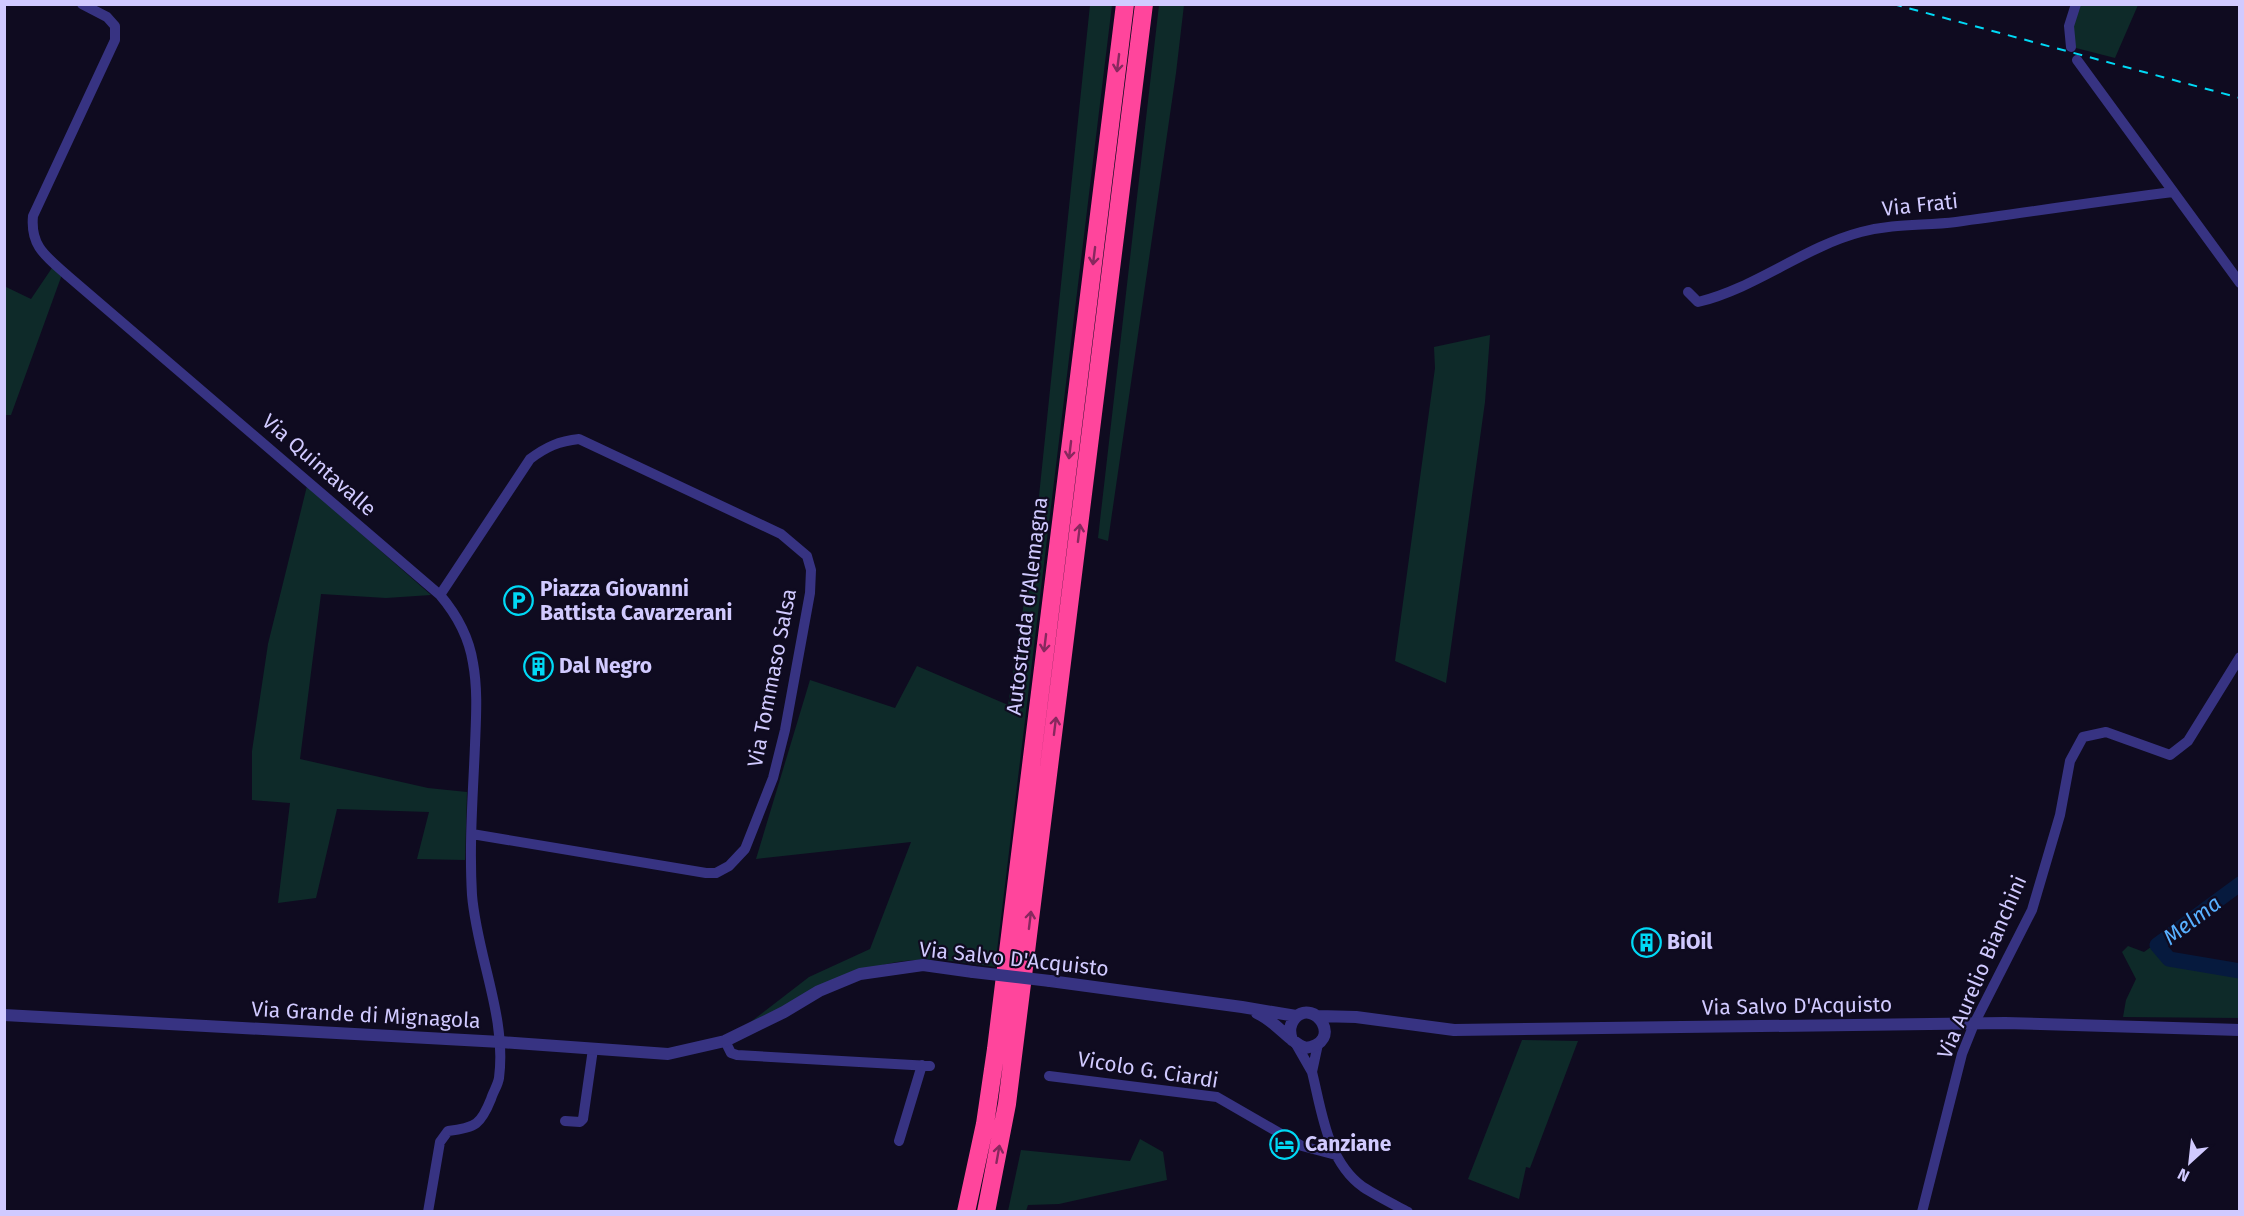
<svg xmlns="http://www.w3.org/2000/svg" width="2244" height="1216" viewBox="0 0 2244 1216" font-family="'Fira Sans',sans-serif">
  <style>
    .green { fill: #0e2a29 }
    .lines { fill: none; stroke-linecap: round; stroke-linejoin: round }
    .river { stroke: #061a3e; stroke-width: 15 }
    .minor { stroke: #373382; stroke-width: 10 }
    .tertiary { stroke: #373382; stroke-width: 12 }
    .motorway { stroke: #ff459c; stroke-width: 18 }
    .rail { stroke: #00d9f5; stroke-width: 2; stroke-dasharray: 9 8; stroke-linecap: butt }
    .tertiary-bridge { stroke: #373382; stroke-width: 12 }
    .oneway { stroke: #87285e }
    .labels { text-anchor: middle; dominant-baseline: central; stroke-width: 4.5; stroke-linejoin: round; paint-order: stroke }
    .street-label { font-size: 21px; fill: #d1caff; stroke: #0f0b20 }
    .poi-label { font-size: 21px; font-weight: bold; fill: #d1caff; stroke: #0f0b20; text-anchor: start }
    .water-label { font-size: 22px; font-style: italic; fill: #58b0ff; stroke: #0f0b20 }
  </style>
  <rect width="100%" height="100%" fill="#0f0b20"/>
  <path class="green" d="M1090,5H1112L995,967C970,964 943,958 917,960C851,963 792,1005 735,1034L809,977L870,949L911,842L756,859L810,680L895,708L917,666L1008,705L1036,525Z
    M1159,5H1184L1176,73L1108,541L1098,538Z
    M2080,5H2138L2115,58L2076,48C2072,33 2073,18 2080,5Z
    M56,262L64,269L11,415H5L4,286L31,299Z
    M1490,335L1485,402L1446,683L1395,661L1435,368L1434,347Z
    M307,486L431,595L386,598L321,594L300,759L428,788L467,792L465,860L417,859L429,812L337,809L316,898L278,903L290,803L252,800V751L268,644Z
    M2166,936L2165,943L2169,952C2181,957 2193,962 2206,964C2219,965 2224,961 2239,965V1018L2123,1017L2126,1000L2136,979L2122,952L2128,946L2144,952Z
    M1522,1040L1578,1041L1530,1168L1526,1167L1519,1199L1468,1179Z
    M1140,1139L1163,1152L1167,1180L1059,1204L1028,1205L1026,1211H1008L1021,1150L1130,1161Z"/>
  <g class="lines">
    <path class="river" d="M2240,884L2157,945L2169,959L2240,971"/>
    <path class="minor" d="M82,4L107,17L115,26V40L33,216C30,247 47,257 68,276L440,595C457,615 469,637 473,663C478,690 476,718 475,745C473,794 469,845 472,895C477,956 507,1017 499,1078C498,1085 493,1092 491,1099C481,1124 476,1128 448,1131L440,1142L428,1212
      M2071,47L2069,26L2076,4
      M2077,60L2240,283
      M1688,292L1698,302C1756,288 1804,247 1861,232C1895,223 1924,226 1956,222C2029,212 2101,201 2173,192
      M440,595L530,459C546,447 559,441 579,439L781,534L807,556L811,570L810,593L785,730L773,778L745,849L729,866L716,873H706L472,834
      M725,1041L731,1053L737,1055L930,1066
      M1296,1044L1312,1072L1318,1044
      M1312,1072C1322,1112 1327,1161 1363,1187C1377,1196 1393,1204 1408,1212
      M1049,1076L1217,1097L1302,1146L1336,1155
      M565,1121L580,1122L583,1119L593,1049
      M899,1141L922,1065
      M1922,1212L1962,1054L1974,1024L2032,910L2060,815L2070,761L2083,737L2106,732L2170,755L2188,741L2240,657"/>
    <path class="tertiary" d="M1050,981L1242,1007L1296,1016
      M1257,1013C1277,1022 1287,1040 1305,1048C1345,1043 1315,997 1295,1018C1289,1025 1289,1032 1292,1040
      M4,1015L501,1042L668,1054L725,1041L784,1012L819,991L860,974L923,965L973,972
      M1318,1016L1356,1017L1454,1030L2005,1023L2240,1030"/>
    <path class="motorway" d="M966,1212L985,1124L996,1049L1125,4
      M986,1212L1007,1104L1144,4"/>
    <path class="rail" d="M1893,4L2240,98"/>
    <path class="tertiary-bridge" d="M973,972L1050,981"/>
  </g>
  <defs><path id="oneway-shaft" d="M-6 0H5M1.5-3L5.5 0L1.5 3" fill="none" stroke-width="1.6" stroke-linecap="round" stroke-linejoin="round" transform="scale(1.5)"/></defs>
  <g class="oneway">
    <use href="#oneway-shaft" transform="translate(1118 63) rotate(97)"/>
    <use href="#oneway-shaft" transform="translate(1094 256) rotate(97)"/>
    <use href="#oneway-shaft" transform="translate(1070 450) rotate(97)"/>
    <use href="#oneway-shaft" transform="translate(1079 533) rotate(-83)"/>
    <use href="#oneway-shaft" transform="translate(1045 643) rotate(97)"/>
    <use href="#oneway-shaft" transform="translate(1055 726) rotate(-83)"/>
    <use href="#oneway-shaft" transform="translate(1030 920) rotate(-83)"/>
    <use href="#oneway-shaft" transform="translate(998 1154) rotate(-80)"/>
  </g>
  <defs>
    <symbol id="parking-ring" viewBox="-11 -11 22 22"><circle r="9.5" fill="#0f0b20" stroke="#00d9f5" stroke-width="1.5"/><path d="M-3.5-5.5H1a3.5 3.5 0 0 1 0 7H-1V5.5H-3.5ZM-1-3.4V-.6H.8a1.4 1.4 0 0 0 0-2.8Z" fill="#00d9f5"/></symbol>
    <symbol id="building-ring" viewBox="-11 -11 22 22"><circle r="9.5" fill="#0f0b20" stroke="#00d9f5" stroke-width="1.5"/><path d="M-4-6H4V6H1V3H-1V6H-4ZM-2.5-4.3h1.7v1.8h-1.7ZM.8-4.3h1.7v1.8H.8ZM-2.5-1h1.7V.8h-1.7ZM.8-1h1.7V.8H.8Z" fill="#00d9f5"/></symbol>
    <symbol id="hotel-ring" viewBox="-11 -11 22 22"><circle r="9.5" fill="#0f0b20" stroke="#00d9f5" stroke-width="1.5"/><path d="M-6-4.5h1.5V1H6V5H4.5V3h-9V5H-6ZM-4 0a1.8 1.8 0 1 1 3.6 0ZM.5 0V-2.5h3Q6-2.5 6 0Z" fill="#00d9f5"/></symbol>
  </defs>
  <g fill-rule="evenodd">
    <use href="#parking-ring" x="502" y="584" width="33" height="33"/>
    <use href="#building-ring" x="522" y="650" width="33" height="33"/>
    <use href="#building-ring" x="1630" y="926" width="33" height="33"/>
    <use href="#hotel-ring" x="1268" y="1128" width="33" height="33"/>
  </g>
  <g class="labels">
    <g class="street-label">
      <text transform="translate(1920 205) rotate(-6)">Via Frati</text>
      <text transform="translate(319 465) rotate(41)">Via Quintavalle</text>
      <text transform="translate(1027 606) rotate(-83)">Autostrada d'Alemagna</text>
      <text transform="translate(772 678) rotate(-79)">Via Tommaso Salsa</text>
      <text transform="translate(1014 959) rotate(6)">Via Salvo D'Acquisto</text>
      <text transform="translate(1982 967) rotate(-67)">Via Aurelio Bianchini</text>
      <text transform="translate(1797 1006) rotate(-1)">Via Salvo D'Acquisto</text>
      <text transform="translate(366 1015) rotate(3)">Via Grande di Mignagola</text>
      <text transform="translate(1148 1070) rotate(9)">Vicolo G. Ciardi</text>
    </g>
    <g class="poi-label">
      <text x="540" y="589">Piazza Giovanni<tspan x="540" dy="24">Battista Cavarzerani</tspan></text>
      <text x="559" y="666">Dal Negro</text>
      <text x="1667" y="942">BiOil</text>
      <text x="1305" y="1144">Canziane</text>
    </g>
    <g class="water-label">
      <text transform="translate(2192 920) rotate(-37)">Melma</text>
    </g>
  </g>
  <rect width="2244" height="1216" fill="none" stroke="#d1caff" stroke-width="12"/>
  <g transform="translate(2190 1162) rotate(207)" stroke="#0f0b20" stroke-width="4.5" paint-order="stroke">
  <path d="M0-4.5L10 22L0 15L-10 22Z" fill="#d1caff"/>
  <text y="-9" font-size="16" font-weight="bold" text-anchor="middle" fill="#d1caff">N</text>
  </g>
</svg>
